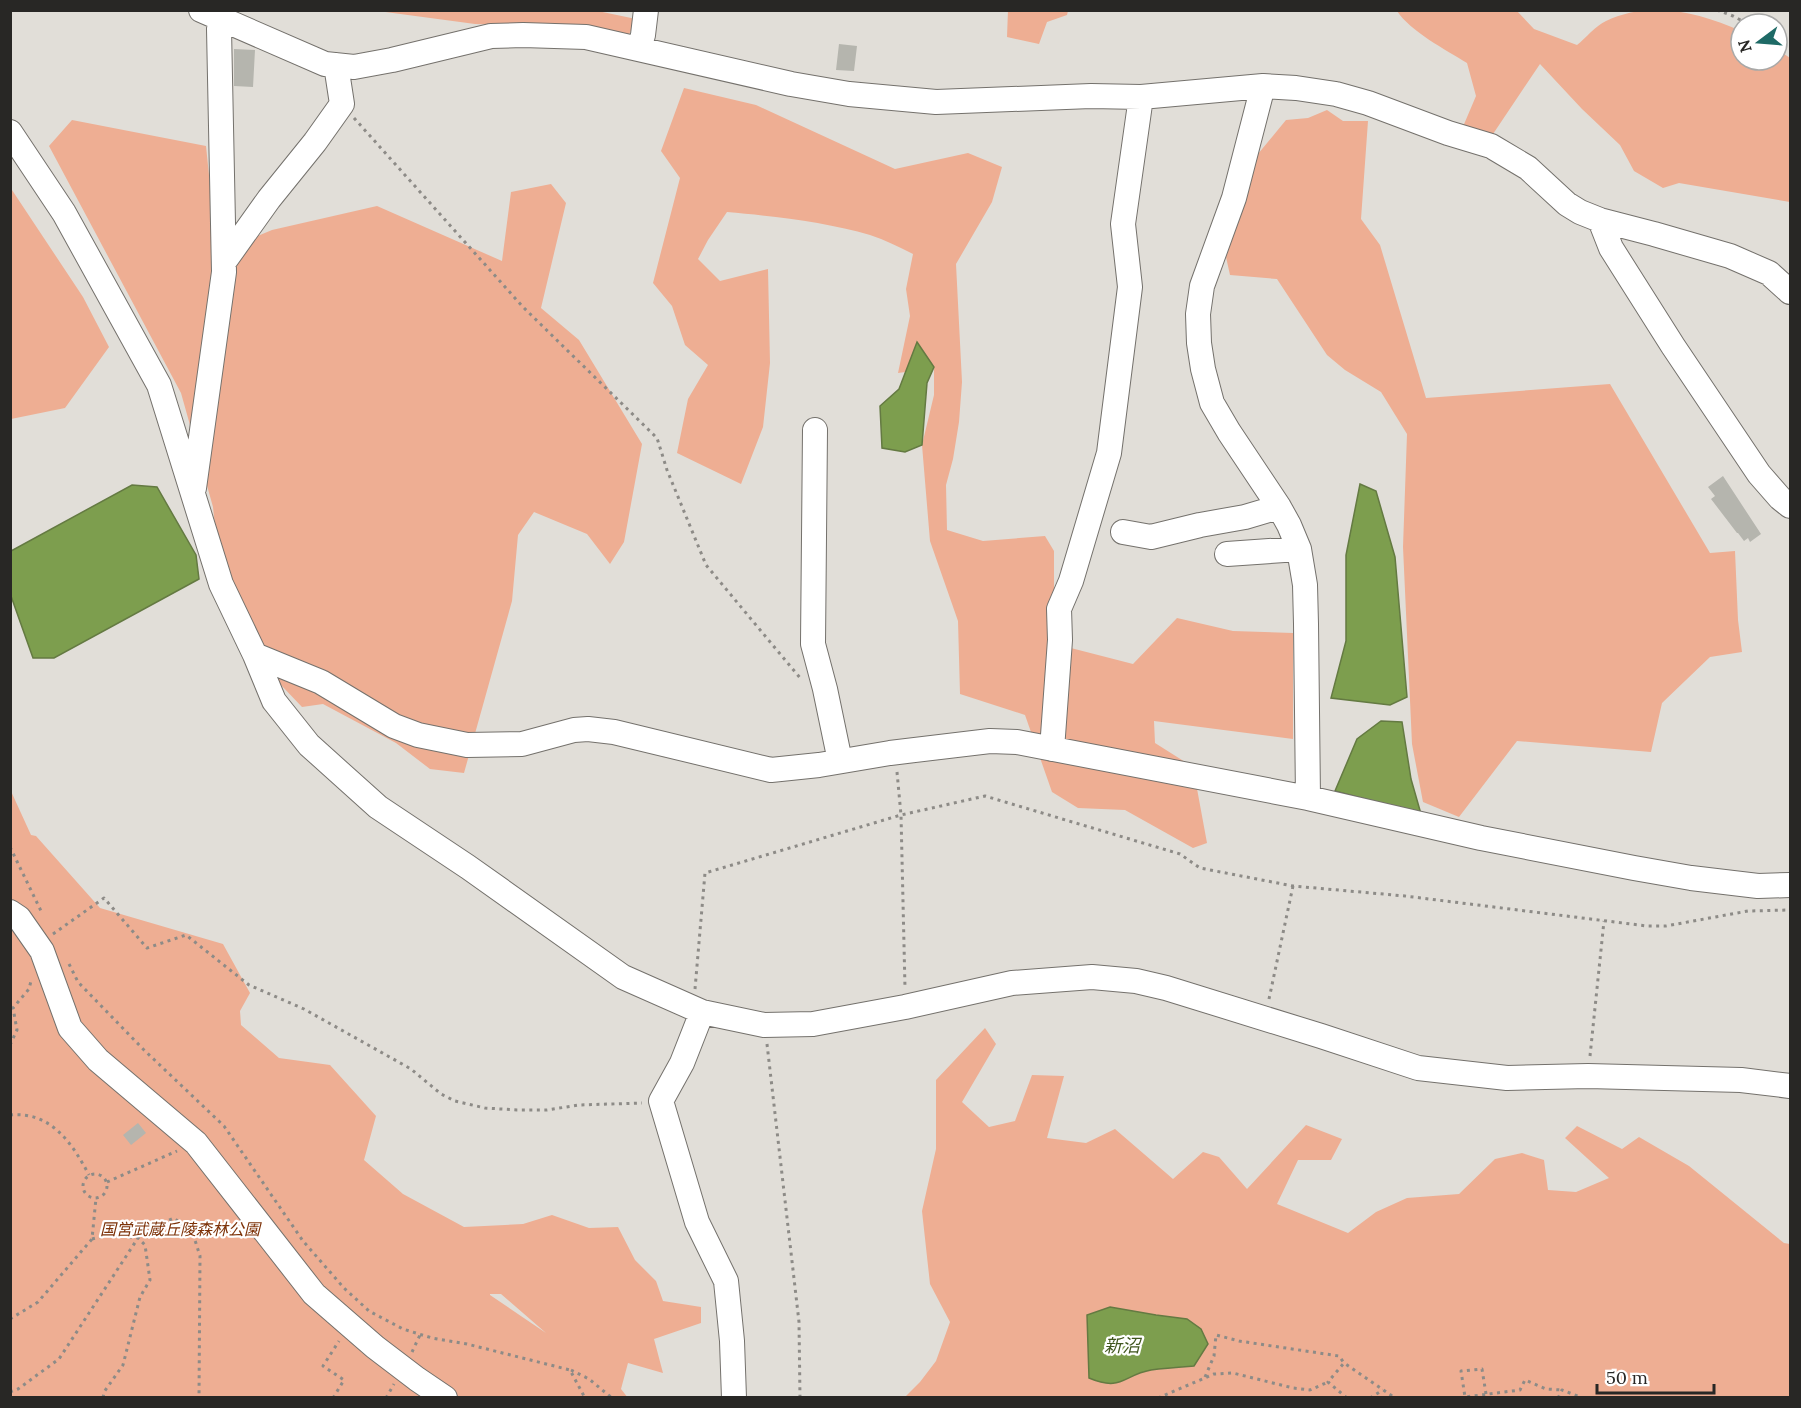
<svg xmlns="http://www.w3.org/2000/svg" width="1801" height="1408" viewBox="0 0 1801 1408" font-family="Lora,'Noto Sans JP',serif">
  <style>
    .green { fill: #eeae93; fill-rule: evenodd }
    .water { fill: #7d9e4e; stroke: #647a42; stroke-width: 1.5 }
    .building { fill: #b5b5ae }
    .lines { fill: none; stroke-linecap: round; stroke-linejoin: round }
    .minor-casing { stroke: #74716c; stroke-width: 26 }
    .path { stroke: #8d8b87; stroke-width: 3; stroke-dasharray: 3 4.5; stroke-linecap: butt }
    .minor { stroke: #fff; stroke-width: 24 }
    .labels { text-anchor: middle; dominant-baseline: central; stroke-width: 4.5; stroke-linejoin: round; paint-order: stroke }
    .park-label { font-size: 16px; font-style: italic; fill: #7d3208; stroke: #fff }
    .water-label { font-size: 18px; font-style: italic; fill: #40561e; stroke: #fff }
  </style>
  <rect width="100%" height="100%" fill="#e1ded8"/>
  <path class="green" d="M593,10L636,19L628,37L555,27L475,24L378,11Z
    M1008,10H1068V11L1067,15L1047,22L1039,44L1007,37Z
    M1397,11H1517L1534,29L1577,45C1586,38 1595,26 1606,21C1649,0 1699,12 1741,31V60H1777V49L1790,58V202L1679,183L1663,188L1634,171L1620,145L1582,109L1540,64L1489,140L1462,129L1476,96L1467,63C1446,50 1410,31 1397,11Z
    M684,88L756,105L895,169L968,153L1002,167L992,202L956,264L962,382L959,422L953,459L946,485L947,530L983,541L1045,536L1054,551V615L1067,647L1133,664L1177,618L1233,631L1293,633V739L1154,721L1155,743L1193,767L1207,843L1193,848L1125,810L1078,808L1052,792L1025,715L960,694L958,621L930,541L922,445L934,395V368L898,373L910,316L906,289L913,254C899,247 885,240 870,235C827,222 772,216 727,212L708,240L698,259L720,281L768,269L770,363L763,427L741,484L677,453L688,399L708,365L685,345L672,306L653,283L680,178L661,151Z
    M1327,110L1343,121H1368L1361,219L1380,245L1426,398L1610,384L1710,553L1735,551L1738,620L1742,652L1710,657L1662,703L1651,752L1517,741L1459,817L1423,802L1412,744L1403,547L1407,434L1381,392L1345,370L1327,355L1277,279L1230,275L1226,257L1245,199L1253,160L1286,120L1308,118Z
    M72,120L206,146L217,253L272,230L377,206L502,261L511,192L551,184L566,203L541,308L579,340L642,444L624,542L610,564L587,534L534,512L518,535L512,601L464,773L430,769L396,743L323,704L302,707L238,640L221,584L213,507L181,393L49,146Z
    M10,187L83,297L109,347L65,408L11,419Z
    M10,789L31,835L36,836L100,908L223,944L250,993L240,1011L241,1025L279,1058L330,1065L376,1116L364,1160L403,1194L464,1227L523,1224L552,1215L589,1228L618,1227L635,1260L656,1281L663,1301L701,1307V1323L654,1339L663,1373L628,1363L621,1389L628,1398L11,1397ZM490,1294H501L546,1333L490,1295Z
    M985,1028L996,1044L962,1102L989,1127L1015,1121L1032,1075L1064,1076L1047,1138L1086,1143L1115,1129L1173,1179L1203,1152L1219,1157L1247,1189L1306,1125L1342,1139L1331,1160H1298L1277,1204L1348,1233L1376,1212L1407,1198L1459,1194L1495,1159L1522,1153L1544,1160L1548,1190L1576,1192L1609,1178L1565,1138L1577,1126L1622,1149L1639,1137L1689,1166L1784,1243L1790,1244V1397L904,1398L920,1382L936,1361L950,1322L930,1284L922,1211L936,1149V1080Z"/>
  <path class="water" d="M917,342L934,367L927,383L922,445L905,452L882,448L880,406L899,389Z
    M1360,484L1376,491L1395,557L1407,697L1390,705L1331,698L1346,641V555Z
    M132,485L157,487L196,555L199,579L54,658H33L11,596V551Z
    M1381,721L1402,722L1411,779L1421,814L1335,791L1357,739Z
    M1110,1307L1156,1315L1187,1319L1201,1329L1208,1344L1194,1366C1180,1367 1165,1368 1151,1370C1123,1375 1122,1392 1089,1378L1087,1315Z"/>
  <path class="building" d="M839,44L857,46L854,71L836,70Z
    M234,49L255,50L253,87L234,86Z
    M1723,476L1761,534L1750,542L1748,538L1744,541L1738,533H1737L1711,499L1715,496L1708,487Z
    M138,1123L146,1133L131,1145L123,1135Z"/>
  <g class="lines">
    <defs>
      <path id="minor" d="M201,10L325,64L354,67L392,60L491,36L523,35L586,37L791,84L849,94L936,102L1091,96L1141,97L1263,86L1296,88L1336,94L1368,103L1448,133L1491,146L1528,168L1567,204L1580,212L1600,220L1654,234L1730,256L1769,273L1790,292
        M639,49L643,35L646,10
        M1263,86L1234,198L1202,286L1198,314L1199,343L1203,369L1212,403L1229,432L1279,507L1289,525L1299,549L1305,585L1306,624L1308,798
        M10,132L64,213L159,385L221,584L255,655L274,701L309,745L378,807L468,867L623,977L702,1012L764,1025L813,1024L905,1007L1012,983L1092,977L1136,981L1166,988L1321,1036L1418,1068L1507,1078L1588,1076L1741,1080L1790,1086
        M1600,220L1611,248L1673,346L1759,474L1780,498L1790,506
        M224,262L269,199L315,142L342,104L336,65
        M815,430L813,644L825,689L840,761
        M194,488L224,272L219,29L222,19
        M1123,532L1151,537L1200,525L1245,517L1279,507
        M1227,554L1299,549
        M255,655L321,682L394,726L418,735L467,745L522,744L574,730L588,729L614,732L771,770L819,765L890,753L990,741L1017,742L1308,798L1481,838L1634,868L1691,878L1758,886L1790,885
        M1052,749L1060,640L1059,609L1071,581L1109,453L1130,287L1123,224L1141,97
        M10,912L19,918L42,951L70,1028L98,1060L196,1143L314,1294L375,1347L417,1379L445,1398
        M702,1012L682,1063L661,1101L697,1222L726,1281L732,1341L734,1398"/>
    </defs>
    <use href="#minor" class="minor-casing"/>
    <path class="path" d="M1717,10L1733,16L1748,24
      M1777,41L1790,48
      M354,118L523,307L657,438L667,470L706,565L801,679
      M897,772L901,815L905,988
      M10,847L42,913
      M53,934L104,898L147,948L186,935L249,985L304,1009L411,1069L441,1094L455,1101L485,1108L517,1110H547L579,1105L642,1103
      M69,964L78,982L143,1049L224,1126L303,1241L344,1288L369,1311L403,1329L432,1338L467,1344L570,1370L585,1398
      M695,989L705,873L901,815L985,796L1180,854L1200,868L1293,886L1405,896L1647,926H1666L1748,911L1790,910
      M1269,999L1293,886
      M767,1044L799,1322L800,1398
      M10,1045L17,1030L13,1008L29,989L31,981
      M1590,1056L1604,921
      M10,1115C51,1111 72,1143 89,1175
      M83 1186a12 12 0 1 1 24 0a12 12 0 1 1-24 0Z
      M107,1182L177,1151
      M92,1239L109,1235L138,1238L145,1245L150,1280L140,1297L123,1365L104,1392L103,1398
      M10,1319L38,1302L92,1239L96,1198
      M412,1352L420,1335
      M571,1370L589,1379L612,1398
      M1205,1377L1214,1356L1216,1335L1239,1341L1339,1356L1344,1363
      M10,1392L18,1389L59,1359L138,1238L155,1226L174,1218L193,1234L200,1256L199,1398
      M1486,1394L1482,1369L1461,1371L1465,1397L1520,1390L1525,1380L1546,1389L1562,1390
      M333,1398L344,1380L323,1366L339,1341
      M386,1398L394,1384
      M1158,1398L1214,1374L1233,1373L1293,1388L1310,1390L1328,1382
      M1347,1398L1328,1382L1344,1363L1395,1398
      M1370,1398L1383,1390
      M1558,1398L1562,1390L1583,1398"/>
    <use href="#minor" class="minor"/>
  </g>
  <g class="labels">
    <g class="park-label">
      <text x="180" y="1229">国営武蔵丘陵森林公園</text>
    </g>
    <g class="water-label">
      <text x="1122" y="1345">新沼</text>
    </g>
  </g>
  <rect width="1801" height="1408" fill="none" stroke="#282725" stroke-width="24"/>
  <g transform="translate(1759 42) rotate(254)"><circle r="28" fill="#ffffff" stroke="#a9a9a8" stroke-width="1.5"/>
  <path d="M0-4.5L10 22L0 15L-10 22Z" fill="#1e6a66"/>
  <text y="-9" font-size="16" font-weight="bold" text-anchor="middle" fill="#282725">N</text>
  </g>
  <path d="M1597 1384v9h117v-9" fill="none" stroke="#282725" stroke-width="3"/>
  <text x="1606" y="1384" font-size="18" fill="#282725" stroke="#ffffff" stroke-width="4.5" paint-order="stroke">50 m</text>
</svg>
